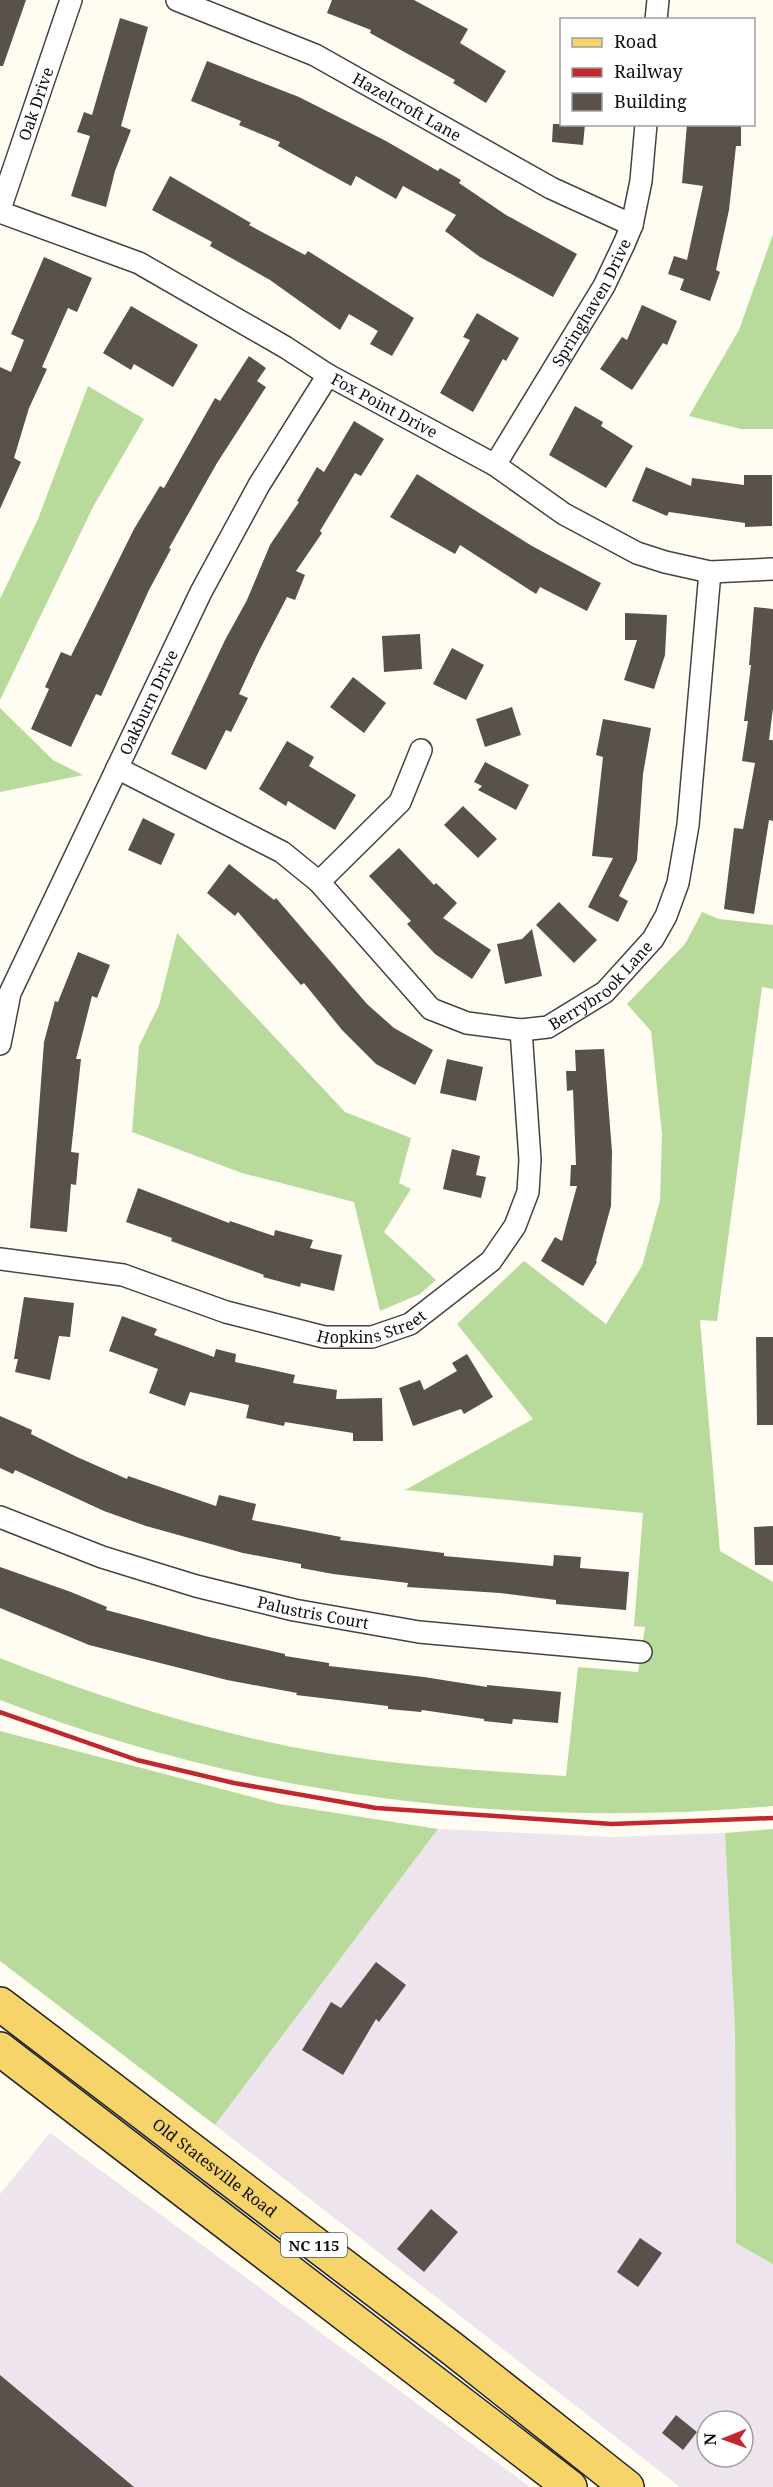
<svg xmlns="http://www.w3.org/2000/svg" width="773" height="2487" viewBox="0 0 773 2487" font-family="'Noto Serif',serif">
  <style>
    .industrial { fill: #ede4ee; fill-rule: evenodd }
    .forest { fill: #b8db9b }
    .building { fill: #58514c }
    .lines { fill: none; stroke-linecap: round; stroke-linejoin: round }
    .minor-casing { stroke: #434343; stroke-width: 24 }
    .primary-casing { stroke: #212121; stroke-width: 36 }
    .minor { stroke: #fff; stroke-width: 21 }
    .primary { stroke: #f7d46a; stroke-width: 33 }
    .rail { stroke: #c0272f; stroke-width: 4.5 }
    .labels { text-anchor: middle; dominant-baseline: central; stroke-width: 6; stroke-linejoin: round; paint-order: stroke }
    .shield { fill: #fff; stroke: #585858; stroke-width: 1.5 }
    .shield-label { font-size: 15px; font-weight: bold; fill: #101010 }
    .street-label { font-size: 16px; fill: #101010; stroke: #fff }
  </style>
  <rect width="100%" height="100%" fill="#fffcf2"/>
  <path class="industrial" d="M438,1829L611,1837L725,1833L735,2032L736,2243L773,2264V2487H680L215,2125ZM707,2421H743V2457H707Z
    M50,2133L530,2487H0V2194Z"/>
  <path class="forest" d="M773,234V429H741L689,416L739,330Z
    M88,386L144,419L93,507L0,700V599L38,519Z
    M0,708L53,760L83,775L0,792Z
    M702,912L719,919L773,925V989L762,987L717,1321L700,1320L720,1551L773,1582V1806C513,1830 243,1795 0,1700V1658C105,1700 214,1734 326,1753C406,1766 485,1771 566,1776L578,1667L638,1672L645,1627L634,1626L643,1513L405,1490L533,1419L457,1324L524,1261L606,1324L642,1266L660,1200L662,1134L651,1031L627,1004L685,944Z
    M177,933L345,1112L411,1138L399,1183L411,1189L384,1232L436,1280L420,1294L380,1311L354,1202L242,1173L132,1132L139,1046L159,1005Z
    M0,1731L279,1804L438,1829L215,2125L0,1961Z
    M773,1829V2264L736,2243L735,2032L725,1833Z"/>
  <path class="building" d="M0,0H26L3,66H0Z
    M332,0H414L468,29L460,43L506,71L486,103L453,83L455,80L370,33L371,30L327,13Z
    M120,18L148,27L121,126L131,130L115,171L106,207L71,196L90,136L77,132L84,112L92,115Z
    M207,61L299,97L386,141L438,171L440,168L461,180L459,183L506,215L577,254L553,297L480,257L445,231L456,215L403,186L396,199L356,176L351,186L278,146L280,142L239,125L241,121L191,101Z
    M553,124H585L583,145L552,142Z
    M687,124H741V146H736L729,210L716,270L720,272L710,301L680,290L684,279L668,274L674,256L687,260L703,186L682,183Z
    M170,176L251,223L249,225L305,255L308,251L414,318L392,356L370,344L378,331L349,314L340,330L270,280L210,246L212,242L152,210Z
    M44,257L92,278L77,312L68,308L42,367L47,369L29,408L14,458L21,462L0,509V367L11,372L24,340L11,334Z
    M642,305L677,321L667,345L663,343L632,390L600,369L622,337L627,340Z
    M131,306L198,345L173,387L134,364L131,370L103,353Z
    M477,313L519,338L506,361L503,359L473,412L440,393L470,340L463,337Z
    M249,356L266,368L257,381L266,387L217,463L169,548L171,549L149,590L101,696L96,694L71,747L31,729L49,689L45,687L61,652L71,656L134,529L160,486L164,488L215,398L220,401Z
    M575,406L603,422L601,426L633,446L606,488L549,455Z
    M354,421L384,439L361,476L355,473L320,531L322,533L296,571L305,575L295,600L287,597L259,651L239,694L248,698L231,732L226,730L206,770L171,754L225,640L247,600L270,545L299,502L297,501L317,467L324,472Z
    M646,467L691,486L692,478L744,485V475H772V526L745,527V523L669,512L667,516L632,501Z
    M417,474L532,546L601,583L587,611L540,587L536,594L460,545L455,554L390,517Z
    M754,607L773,609V708L769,740H773V821L769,820L754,914L724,909L734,828L743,829L755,763L742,761L748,721H744L751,665H749Z
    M625,613L667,615L665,655L654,689L624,680L637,640H625Z
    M420,634L422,669L384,672L382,636Z
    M452,648L484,665L466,700L433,684Z
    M353,677L386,703L364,733L330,707Z
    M512,707L521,735L485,747L476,719Z
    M603,719L651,728L643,774L637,860L619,896L628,901L618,922L588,907L613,858L592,856L603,757L596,755Z
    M287,741L314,757L309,766L356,795L335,830L288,801L286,806L259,789Z
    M485,762L529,785L516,810L478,790L482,786L474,782Z
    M463,806L497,839L478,858L444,825Z
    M143,818L175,834L161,865L128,850Z
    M399,848L434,885L436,883L457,903L443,918L491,950L472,979L435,954L407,924L411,921L369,876Z
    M229,864L274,900L276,898L367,1004L394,1028L433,1050L415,1085L376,1064L342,1030L304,983L301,985L238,912L235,916L207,893Z
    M559,902L597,940L574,963L536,925Z
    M532,929L542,976L505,984L497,944L522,939Z
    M78,952L110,965L97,998L92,996L76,1059H81L71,1152L79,1153L76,1185L71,1184L67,1232L30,1228L44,1042L55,1001L58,1002Z
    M604,1049L612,1152L611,1206L596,1261L597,1262L583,1286L541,1261L555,1237L562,1241L577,1186H570L571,1165H576L573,1090L567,1091L566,1071H576L575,1050Z
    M447,1059L483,1067L476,1101L440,1093Z
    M452,1149L480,1156L476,1175L486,1177L481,1198L443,1189Z
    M138,1188L229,1223L230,1221L274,1236L275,1230L313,1240L310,1248L342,1255L334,1291L301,1283L300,1287L263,1277L264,1275L171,1241L172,1238L126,1222Z
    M24,1297L74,1303L70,1337L59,1336L50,1380L15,1372L18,1359H14Z
    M122,1316L157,1329L154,1335L214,1357L216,1349L236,1354L235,1362L295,1375L293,1383L337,1390L336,1399L382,1398L383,1441H353V1433L285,1422L284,1426L246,1418L249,1405L190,1392L185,1406L149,1393L158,1369L109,1351Z
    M756,1337H773V1425H757Z
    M467,1354L493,1397L464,1414L461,1409L413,1426L399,1388L420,1380L424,1390L457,1371L452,1363Z
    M0,1416L32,1430L31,1434L77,1457L127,1479L128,1476L216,1506L219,1495L256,1504L252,1520L341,1537L340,1540L444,1553V1556L553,1566L554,1555L581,1557L580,1568L629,1572L626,1610L556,1604V1600L500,1593L407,1587L408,1583L333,1574L301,1568V1564L243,1553L146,1526L104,1511L15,1470L13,1474L0,1468Z
    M773,1526V1565H755L754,1527Z
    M0,1567L71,1592L107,1607L106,1610L209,1637L285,1654V1656L329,1663V1666L424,1677L487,1687V1685L561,1692L558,1723L513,1719L512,1724L484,1721V1719L422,1710L421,1712L388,1709V1706L296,1695L297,1693L227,1680L89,1645L0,1608Z
    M376,1962L406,1985L379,2022L376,2019L343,2075L302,2050L331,2002L341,2008Z
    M431,2209L458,2232L424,2272L397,2249Z
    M640,2238L662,2253L638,2287L617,2272Z
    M0,2375L134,2487H0Z
    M676,2415L697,2432L683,2450L662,2433Z"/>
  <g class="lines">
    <defs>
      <g id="minor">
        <path id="s1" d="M177,0L315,55L551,188L632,225"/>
        <path d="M656,20L658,0"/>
        <path id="s2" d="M0,209L71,0"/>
        <path id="s3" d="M0,212L139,263L285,347L328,375L495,465L564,514L637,553L665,562L710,572L773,569"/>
        <path id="s4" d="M495,465L604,286L624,244L632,225L641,181L646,124"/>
        <path id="s5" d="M117,768L282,852L319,882L431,1009L467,1023L521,1030L548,1027L605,992L653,939L666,916L678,883L688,825L710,572"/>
        <path d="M319,882L400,802L421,750"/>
        <path id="s6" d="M0,1044L10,993L201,592L259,485L328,375"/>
        <path id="s7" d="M0,1259L123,1275L226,1312L324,1337H372L410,1324L491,1261L515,1226L528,1192L530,1160L521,1030"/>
        <path id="s8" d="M0,1517L102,1557L196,1586L294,1610L419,1632L641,1652"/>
      </g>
      <g id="primary">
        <path id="s9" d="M0,2004L454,2350L627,2487"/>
        <path d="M0,2049L570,2487"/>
      </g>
    </defs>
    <use href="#minor" class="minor-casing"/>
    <use href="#primary" class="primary-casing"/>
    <use href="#minor" class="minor"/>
    <use href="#primary" class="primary"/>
    <path class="rail" d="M0,1712L137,1760L234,1783L376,1808L612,1824L773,1818"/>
  </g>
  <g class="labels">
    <rect class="shield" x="281" y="2233" width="66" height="24" rx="4.5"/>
    <g class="shield-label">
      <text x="314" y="2245">NC 115</text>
    </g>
    <g class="street-label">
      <text stroke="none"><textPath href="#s2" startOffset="111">Oak Drive</textPath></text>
      <text stroke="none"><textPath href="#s1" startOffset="254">Hazelcroft Lane</textPath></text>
      <text stroke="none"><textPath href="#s4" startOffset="189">Springhaven Drive</textPath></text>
      <text stroke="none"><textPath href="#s3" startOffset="432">Fox Point Drive</textPath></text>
      <text stroke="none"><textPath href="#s6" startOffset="374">Oakburn Drive</textPath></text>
      <text stroke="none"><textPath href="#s5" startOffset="590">Berrybrook Lane</textPath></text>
      <text stroke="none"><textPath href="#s7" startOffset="384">Hopkins Street</textPath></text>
      <text stroke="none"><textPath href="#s8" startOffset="328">Palustris Court</textPath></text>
      <text stroke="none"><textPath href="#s9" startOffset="270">Old Statesville Road</textPath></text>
    </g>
  </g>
  <rect x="560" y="18" width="195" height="108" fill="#ffffff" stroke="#9f9f9f" stroke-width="1.5"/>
  <rect x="572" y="38" width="30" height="9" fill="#f7d46a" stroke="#9f9f9f" stroke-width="1.5"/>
  <text x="614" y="48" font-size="18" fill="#101010">Road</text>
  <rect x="572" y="68" width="30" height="9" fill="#c0272f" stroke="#9f9f9f" stroke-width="1.5"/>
  <text x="614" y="78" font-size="18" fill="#101010">Railway</text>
  <rect x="572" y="93" width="30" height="18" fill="#58514c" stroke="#9f9f9f" stroke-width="1.5"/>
  <text x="614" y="108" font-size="18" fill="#101010">Building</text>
  <g transform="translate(725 2439) rotate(269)"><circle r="28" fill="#ffffff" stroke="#9f9f9f" stroke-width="1.5"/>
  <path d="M0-4.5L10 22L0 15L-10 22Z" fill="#c0272f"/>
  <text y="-9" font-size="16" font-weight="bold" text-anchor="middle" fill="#101010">N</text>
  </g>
</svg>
